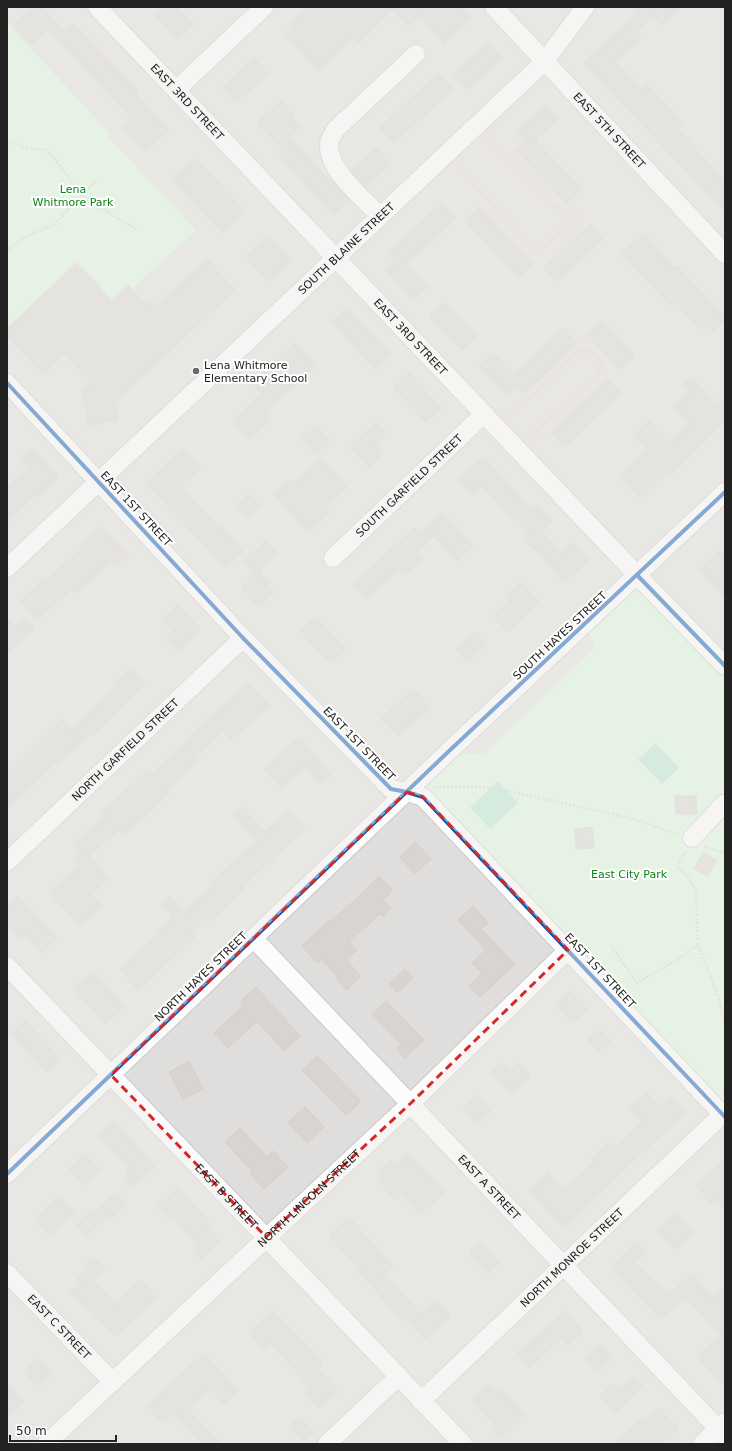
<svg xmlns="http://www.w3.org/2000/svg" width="732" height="1451" viewBox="0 0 732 1451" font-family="'DejaVu Sans',sans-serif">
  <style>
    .residential { fill: #dfdedc }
    .park { fill: #daf5da }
    .pitch { fill: #b7e6d2 }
    .parking { fill: #e0dfde }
    .building { fill: #d7d4d2; stroke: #d3d0cc }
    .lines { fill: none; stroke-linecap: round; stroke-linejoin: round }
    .minor-casing { stroke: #c9c8c7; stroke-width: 20 }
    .path { stroke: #dccecd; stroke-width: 2.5; stroke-dasharray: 2 2; stroke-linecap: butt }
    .minor { stroke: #fdfcfc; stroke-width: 18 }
    .cycleway-casing { stroke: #fff; stroke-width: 6 }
    .cycleway { stroke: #0057b8; stroke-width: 4 }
    .marked { fill: none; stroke: #d62828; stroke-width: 3; stroke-dasharray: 8 5; stroke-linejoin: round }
    .poi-dot { fill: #6a6968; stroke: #fff; stroke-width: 1.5 }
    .labels { text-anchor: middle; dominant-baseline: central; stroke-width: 4; stroke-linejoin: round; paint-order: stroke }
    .street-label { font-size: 11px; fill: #222; stroke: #fff }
    .park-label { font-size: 11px; fill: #0c8416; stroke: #fff }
    .poi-label { font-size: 11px; fill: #222; stroke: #fff; text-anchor: start }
  </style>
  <rect width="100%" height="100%" fill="#f0eeeb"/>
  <path class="residential" d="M7,7H725V1444H7Z"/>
  <path class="park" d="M7,23L110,134L107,136L196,230L133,288L129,284L112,299L77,261L7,327Z
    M637,575L725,666V1112L423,797L418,781Z"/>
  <path class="pitch" d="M656,743L679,768L662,784L638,759Z
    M498,781L518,803L490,829L470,807Z"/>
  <path class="parking" d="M587,624L594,648L484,754L448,752Z"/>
  <path class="building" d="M33,7H42L65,32L73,24L139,92L136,95L169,130L145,151L122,127L132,118L48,29L32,44L14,25Z
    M164,7H177L193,24L177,39L155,15Z
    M308,7H461L471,18L444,43L419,16L408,26L392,10L358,43L353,38L319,71L285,34L292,27L289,24Z
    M633,7H681L662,25L653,16L636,32L642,38L615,62L641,89L647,84L682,123L677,128L725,182V212L584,63L638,13Z
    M488,42L502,58L468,90L454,74Z
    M254,58L268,74L237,102L223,87Z
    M438,73L453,89L394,143L380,128Z
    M281,101L294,115L292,117L300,127L289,137L349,200L334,215L279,156L284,151L257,123Z
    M545,105L558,119L535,140L582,189L567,203L516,150L525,142L516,132Z
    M376,148L390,163L365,187L351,171Z
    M195,158L245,211L223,233L172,179Z
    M442,203L456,218L406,264L428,286L413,300L386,270L396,261L388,253Z
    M479,207L533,264L519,277L465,221Z
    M590,224L603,238L557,282L544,268Z
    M643,234L675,268L677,266L725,318V320L713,331L706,324L701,330L674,301L670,305L622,254Z
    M268,236L292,260L269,282L246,257Z
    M207,259L235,290L115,402L118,420L88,425L82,390L91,382L64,354L43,374L7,336V330L77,264L112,302L128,286L146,305L150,301L156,307Z
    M444,302L477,336L462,350L429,317Z
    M347,308L391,354L375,369L332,322Z
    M602,321L635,356L620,370L587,334Z
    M563,328L577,343L524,394L516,386L507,395L479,366L493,353L514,375Z
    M295,343L316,365L265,412L271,419L249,439L232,421L262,394L252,383Z
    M409,373L441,408L426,422L393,387Z
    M691,378L717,405L725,398V421L669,476L666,473L641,498L620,476L647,449L634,435L649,421L669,443L689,424L673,407L689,392L683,385Z
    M607,379L621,393L565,447L551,433Z
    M376,423L386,434L374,444L383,454L369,467L350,446Z
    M315,426L330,441L317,454L302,438Z
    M32,448L59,477L38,497L36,494L7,521V488L28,468L20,459Z
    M183,449L201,468L180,486L218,527L220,525L243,550L225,567L146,483Z
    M483,457L531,509L536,504L552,521L541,531L561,553L572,542L589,560L565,582L535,549L534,550L523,539L530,533L513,516L511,517L482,486L472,495L458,480Z
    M321,458L347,486L325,507L329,512L308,532L274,494L289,480L293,484Z
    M249,494L260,506L248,518L237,506Z
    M442,513L473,546L457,561L434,536L417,552L423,559L405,575L399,569L367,599L353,585L414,528L419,534Z
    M101,526L129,555L116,566L111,561L76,594L71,589L37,620L20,601L45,578L47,580L83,547L81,545Z
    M265,541L277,553L259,571L270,583L267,586L273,593L258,606L241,588L255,574L244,561Z
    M720,550L725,556V597L699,570Z
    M521,582L539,602L508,632L493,616L509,601L505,597Z
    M178,605L200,629L179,652L166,638L173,631L163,619Z
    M316,617L346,649L330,663L300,631Z
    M7,618L15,627L25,618L35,628L7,653Z
    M475,632L486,643L467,661L456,649Z
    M131,668L146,683L92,736L90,734L57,765L55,763L7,808V774L62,719L72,729L115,688L112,685Z
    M248,683L270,706L231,739L223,731L196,757L199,760L167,790L169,793L151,810L123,835L118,830L89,856L109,878L91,894L102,906L80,926L50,893L80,865L74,859L82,852L75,844L105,816L102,812L148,770L152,774L192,737L191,736L215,713Z
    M413,689L430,707L398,736L381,719Z
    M299,737L331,774L320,784L305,767L282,788L264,769Z
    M675,796H696L697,814H676Z
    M242,806L265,832L288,810L306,828L243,886L245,888L211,922L207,917L190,932L195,937L138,990L120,969L158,934L156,933L173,917L161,904L169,896L184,912L216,882L213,880L257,841L233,815Z
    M592,827L594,848L576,849L575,829Z
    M415,842L431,859L415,874L400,857Z
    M704,853L717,861L707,876L694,868Z
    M379,876L393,890L383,900L391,908L383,916L380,914L349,942L357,950L346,960L361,976L347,990L335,977L337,976L322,959L318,963L302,946L329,920L330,922L356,899Z
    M17,896L57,938L42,953L24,935L20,938L8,925L12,922L7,917V906Z
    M473,906L488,923L481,929L515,964L480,997L469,986L482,973L472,963L486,950L458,920Z
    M405,969L413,978L397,993L389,984Z
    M93,972L125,1006L106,1024L74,989Z
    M256,987L300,1036L284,1051L257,1021L228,1048L214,1033L243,1006L240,1002Z
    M570,991L588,1009L573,1023L556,1004Z
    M386,1001L424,1040L405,1058L396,1048L401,1044L372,1014Z
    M25,1021L61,1059L47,1072L11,1034Z
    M600,1029L611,1041L599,1052L588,1040Z
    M317,1056L361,1101L346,1115L302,1070Z
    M189,1061L203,1089L183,1099L169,1072Z
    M502,1062L510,1071L519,1063L531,1076L511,1094L491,1072Z
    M647,1093L660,1107L671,1097L686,1113L624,1169L564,1228L529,1191L548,1173L564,1190L594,1162L591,1159L609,1142L615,1148L642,1122L630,1108Z
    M477,1094L491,1110L477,1123L463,1108Z
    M305,1107L324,1127L307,1143L287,1123Z
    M114,1121L155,1166L131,1188L124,1180L128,1176L125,1172L129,1168L98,1135Z
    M240,1128L267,1157L273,1151L288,1167L264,1189L250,1173L252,1171L225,1142Z
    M408,1153L445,1192L421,1214L402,1194L396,1200L378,1181L383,1176L379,1171L390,1160L395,1165Z
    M85,1154L100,1170L84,1185L69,1169Z
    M725,1159V1211L715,1200L711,1203L696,1186Z
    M178,1188L210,1223L206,1226L220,1241L201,1259L193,1250L198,1245L172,1217L170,1219L158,1206Z
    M115,1193L126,1205L112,1218L109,1215L86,1236L76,1225L93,1209L95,1212Z
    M59,1196L74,1212L50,1235L35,1220Z
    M675,1213L694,1233L675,1250L657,1231Z
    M349,1217L393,1266L384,1274L421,1314L436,1300L451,1316L426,1339L404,1316L401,1319L381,1298L382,1297L358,1271L360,1269L329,1236Z
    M480,1242L500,1263L488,1273L469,1253Z
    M637,1243L645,1252L634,1262L669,1295L691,1274L712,1297L725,1286V1387L697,1357L721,1335L685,1297L661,1319L611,1267Z
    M93,1257L105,1269L93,1280L115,1304L140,1280L157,1298L115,1336L89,1308L87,1310L70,1292L80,1283L77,1279L87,1269L84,1266Z
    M273,1311L323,1363L317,1369L338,1391L319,1408L305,1393L311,1387L270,1343L264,1350L249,1333Z
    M565,1311L583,1331L568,1345L561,1338L530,1368L517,1354Z
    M600,1344L612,1357L597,1371L585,1358Z
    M204,1353L238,1391L224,1404L210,1389L188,1409L221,1444H202L174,1413L163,1423L147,1406Z
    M38,1358L52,1373L38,1386L24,1372Z
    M634,1377L643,1386L615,1413L600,1396L613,1384L619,1390Z
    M7,1383L24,1402L7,1416Z
    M488,1384L497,1393L501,1389L525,1414L501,1438L492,1428L495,1425L472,1400Z
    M659,1408L679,1429L662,1444H614L640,1420L643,1423Z
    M300,1417L314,1432L304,1442L289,1426Z"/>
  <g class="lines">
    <defs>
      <g id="minor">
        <path id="s1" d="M97,7L658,597L725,666"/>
        <path id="s2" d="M494,7L725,254"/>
        <path d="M176,90L264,7"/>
        <path d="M380,216C362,197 328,171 329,144C329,140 333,135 335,130L416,54"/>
        <path d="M7,383L243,638L391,789L407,792L423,797L725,1117"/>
        <path id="s3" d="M333,558L484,414"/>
        <path id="s4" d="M7,568L545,61L585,7"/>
        <path d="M692,838L725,803"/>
        <path id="s5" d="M7,862L243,638"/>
        <path id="s6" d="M254,939L725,1436"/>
        <path id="s7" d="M7,966L463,1444"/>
        <path d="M7,1174L448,752L725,492"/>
        <path id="s8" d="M7,1273L112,1381"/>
        <path id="s9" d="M421,1401L725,1112"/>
        <path id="s10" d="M46,1444L411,1103L568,950"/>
        <path d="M327,1444L398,1377"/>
        <path d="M702,1444L725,1422"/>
      </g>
    </defs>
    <use href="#minor" class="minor-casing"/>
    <path class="path" d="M7,141L27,148L47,150L59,164L81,196L54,225L30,234L7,250
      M456,166L538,253L577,216L552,205L486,136
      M96,181L81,196L139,231
      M508,418L579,350L592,352L601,361L599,373L528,439
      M435,787H491L638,820L678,835
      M704,847L725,853
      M686,851L677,867L689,878L696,892L698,944L718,996L725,1023
      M611,946L637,983L683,956L698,944
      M724,1094L725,1077"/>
    <use href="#minor" class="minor"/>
    <defs>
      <path id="cycleway" d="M7,383L243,638L391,789L407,792L423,797L725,1117
        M637,575L725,666
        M7,1174L448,752L725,492"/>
    </defs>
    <use href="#cycleway" class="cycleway-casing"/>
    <use href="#cycleway" class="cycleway"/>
  </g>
  <path d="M0 0H732V1451H0ZM407,792L423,797L568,950L411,1103L266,1237L111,1075Z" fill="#f0eeeb" fill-opacity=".55" fill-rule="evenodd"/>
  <path class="marked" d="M407,792L423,797L568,950L411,1103L266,1237L111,1075Z"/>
  <circle class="poi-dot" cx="196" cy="371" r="4"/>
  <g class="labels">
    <g class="street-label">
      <text stroke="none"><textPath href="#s1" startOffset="131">EAST 3RD STREET</textPath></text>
      <text stroke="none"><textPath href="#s2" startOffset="169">EAST 5TH STREET</textPath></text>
      <text stroke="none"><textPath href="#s4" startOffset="466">SOUTH BLAINE STREET</textPath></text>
      <text stroke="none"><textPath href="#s1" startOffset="455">EAST 3RD STREET</textPath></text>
      <text stroke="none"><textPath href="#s3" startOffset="105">SOUTH GARFIELD STREET</textPath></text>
      <text transform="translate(136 509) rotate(47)">EAST 1ST STREET</text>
      <text transform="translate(560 636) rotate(-43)">SOUTH HAYES STREET</text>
      <text transform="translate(359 744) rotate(46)">EAST 1ST STREET</text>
      <text stroke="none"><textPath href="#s5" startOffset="163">NORTH GARFIELD STREET</textPath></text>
      <text transform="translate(600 971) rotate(47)">EAST 1ST STREET</text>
      <text transform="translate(201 977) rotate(-44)">NORTH HAYES STREET</text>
      <text stroke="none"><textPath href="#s6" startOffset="342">EAST A STREET</textPath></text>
      <text stroke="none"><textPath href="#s7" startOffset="318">EAST B STREET</textPath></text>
      <text stroke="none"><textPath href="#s10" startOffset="360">NORTH LINCOLN STREET</textPath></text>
      <text stroke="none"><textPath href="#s9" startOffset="208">NORTH MONROE STREET</textPath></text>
      <text stroke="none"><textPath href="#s8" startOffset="75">EAST C STREET</textPath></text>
    </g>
    <g class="park-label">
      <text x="73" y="189">Lena<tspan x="73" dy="13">Whitmore Park</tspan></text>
      <text x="629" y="874">East City Park</text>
    </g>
    <g class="poi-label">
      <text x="204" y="365">Lena Whitmore<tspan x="204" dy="13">Elementary School</tspan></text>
    </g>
  </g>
  <rect width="732" height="1451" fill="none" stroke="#222222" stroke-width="16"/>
  <path d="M10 1435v6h106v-6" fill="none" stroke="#222222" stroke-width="2"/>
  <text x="16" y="1435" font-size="12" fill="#222222" stroke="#ffffff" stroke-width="3" paint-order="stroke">50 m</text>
</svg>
